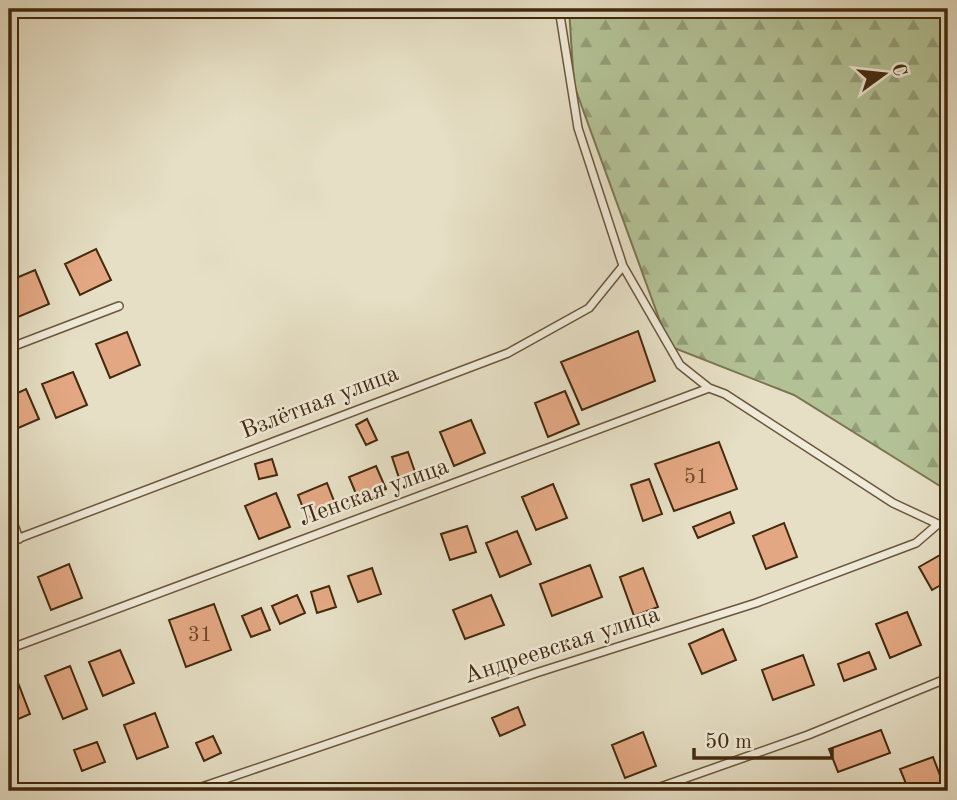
<svg xmlns="http://www.w3.org/2000/svg" width="957" height="800" viewBox="0 0 957 800" font-family="'Old Standard TT',serif">
  <style>
    .forest { fill: url(#forest-firs); stroke: #7b7652; stroke-width: 2 }
    .building { fill: #e3a883; stroke: #43290d; stroke-width: 2 }
    .lines { fill: none; stroke-linecap: round; stroke-linejoin: round }
    .service-casing { stroke: #6c563b; stroke-width: 10 }
    .service { stroke: #efead9; stroke-width: 7 }
    .labels { text-anchor: middle; dominant-baseline: central; stroke-width: 5; stroke-linejoin: round; paint-order: stroke }
    .number-label { font-size: 21px; fill: #6b492a }
    .street-label { font-size: 24px; fill: #43290d; stroke: #efead9 }
  </style>
  <defs>
    <pattern id="forest-firs" width="22" height="20" patternUnits="userSpaceOnUse" patternTransform="scale(1.75)"><rect width="22" height="20" fill="#b3c296"/><path d="M5 1l3.5 6h-7zM16 11l3.5 6h-7z" fill="#939e79"/></pattern>
  </defs>
  <rect width="100%" height="100%" fill="#e6dfc5"/>
  <filter id="stains"><feTurbulence type="fractalNoise" baseFrequency=".00286" numOctaves="4"/><feColorMatrix values="0 0 0 0 .2 0 0 0 0 .09 0 0 0 0 .02 0 0 0 .5 -.17"/></filter>
  <radialGradient id="worn" r=".72"><stop offset=".6" stop-color="#630" stop-opacity="0"/><stop offset="1" stop-color="#630" stop-opacity=".3"/></radialGradient>
  <path class="forest" d="M569,9H948V491L794,395L669,346L574,85Z"/>
  <path class="building" d="M96,249L111,280L80,295L65,264Z
    M35,270L49,304L18,317L9,294V281Z
    M638,331L655,381L582,410L561,362Z
    M127,332L140,365L110,378L96,344Z
    M73,372L87,405L56,418L42,384Z
    M26,389L39,419L9,432V397Z
    M565,391L579,424L548,437L535,403Z
    M367,419L377,440L366,445L356,425Z
    M471,420L485,453L454,466L440,432Z
    M719,442L737,489L674,511L655,464Z
    M408,452L415,472L399,478L392,457Z
    M272,459L277,475L259,479L255,464Z
    M376,466L386,489L359,501L349,477Z
    M649,479L662,514L643,521L631,485Z
    M327,483L336,506L307,518L298,495Z
    M553,484L567,518L536,530L522,497Z
    M276,493L290,527L259,539L245,506Z
    M730,512L734,523L698,538L693,527Z
    M784,523L797,557L766,569L753,536Z
    M467,526L476,552L450,560L441,534Z
    M517,531L531,564L500,577L486,543Z
    M940,555L948,569V581L932,590L919,567Z
    M69,564L82,598L51,610L38,577Z
    M590,565L602,597L552,616L540,584Z
    M372,568L381,594L358,602L348,576Z
    M643,568L658,607L634,616L620,577Z
    M329,586L336,607L317,613L311,592Z
    M297,595L305,613L280,624L272,606Z
    M491,595L504,625L465,639L453,610Z
    M214,604L231,650L186,667L169,620Z
    M261,608L270,630L251,637L242,616Z
    M907,612L921,645L890,658L876,624Z
    M723,629L736,660L702,674L689,644Z
    M120,650L134,683L103,696L89,662Z
    M869,652L876,669L844,681L838,664Z
    M803,655L814,685L773,700L762,670Z
    M70,666L87,709L63,719L45,676Z
    M17,680L30,714L9,723V683Z
    M518,707L525,725L500,736L492,718Z
    M155,713L168,747L137,759L124,725Z
    M881,730L890,753L838,772L829,749Z
    M643,732L656,766L625,778L612,745Z
    M213,736L221,753L204,761L196,743Z
    M97,742L105,762L82,771L74,750Z
    M933,757L946,791H909L900,769Z"/>
  <g class="lines">
    <defs>
      <path id="service" d="M559,9L578,128L623,266L680,365L709,388
        M9,10L11,9
        M9,348L119,306
        M9,511L19,539
        M9,542L508,353L589,308L623,266
        M9,649L709,388L725,394L893,503L938,524L948,526
        M190,791L536,673L756,603L916,543L938,524
        M649,791L808,735L948,678"/>
    </defs>
    <use href="#service" class="service-casing"/>
    <use href="#service" class="service"/>
  </g>
  <g class="labels">
    <g class="number-label">
      <text x="696" y="477">51</text>
      <text x="200" y="635">31</text>
    </g>
    <g class="street-label">
      <text transform="translate(320 403) rotate(-21)">Взлётная улица</text>
      <text transform="translate(374 493) rotate(-20)">Ленская улица</text>
      <text transform="translate(562 646) rotate(-18)">Андреевская улица</text>
    </g>
  </g>
  <rect width="957" height="800" fill="none" stroke="#e6dfc5" stroke-width="35"/>
  <rect x="10" y="10" width="936" height="779" fill="none" stroke="#43290d" stroke-width="3.5"/>
  <rect x="18" y="18" width="922" height="765" fill="none" stroke="#43290d" stroke-width="2"/>
  <g transform="translate(884 74) rotate(75)" stroke="#efead9" stroke-width="5" paint-order="stroke">
  <path d="M0-5L12 26L0 18L-12 26Z" fill="#43290d"/>
  <text y="-10" font-size="19" font-weight="bold" text-anchor="middle" fill="#43290d">С</text>
  </g>
  <path d="M694 748v10h138v-10" fill="none" stroke="#43290d" stroke-width="3.5"/>
  <text x="705" y="748" font-size="21" fill="#43290d" stroke="#efead9" stroke-width="5" paint-order="stroke">50 m</text>
  <rect width="100%" height="100%" filter="url(#stains)"/>
  <rect width="100%" height="100%" fill="url(#worn)"/>
</svg>
